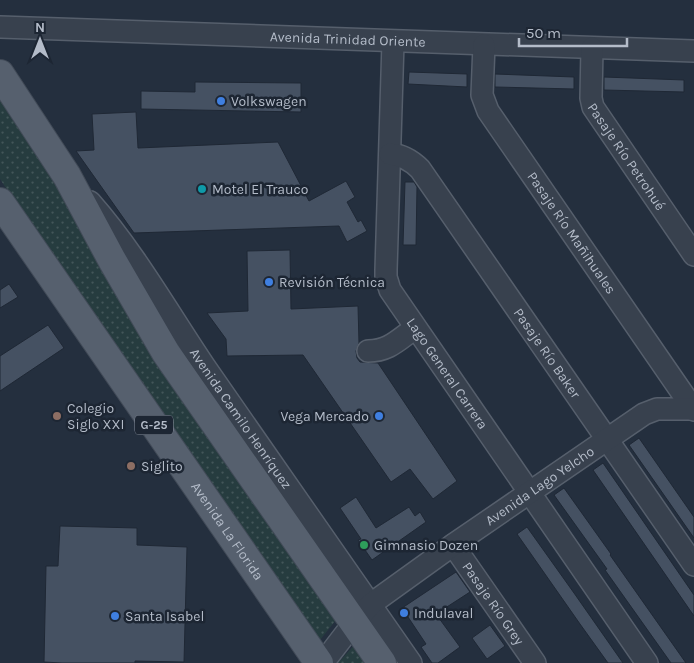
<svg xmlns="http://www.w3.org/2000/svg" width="694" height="663" viewBox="0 0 694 663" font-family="Karla,sans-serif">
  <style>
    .grass { fill: url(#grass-dots) }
    .building { fill: #455162; stroke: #1f2835 }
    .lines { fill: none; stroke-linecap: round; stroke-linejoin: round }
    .minor-casing { stroke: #565f6c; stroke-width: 24 }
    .major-casing { stroke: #414a57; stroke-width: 30 }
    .minor { stroke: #38414e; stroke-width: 21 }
    .major { stroke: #56606e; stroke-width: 28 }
    .shop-dot { fill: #3f7fe0; stroke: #1d2633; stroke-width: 2 }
    .culture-dot { fill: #0f9aa8; stroke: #1d2633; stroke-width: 2 }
    .education-dot { fill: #8d6e63; stroke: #1d2633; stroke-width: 2 }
    .leisure-dot { fill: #2e9e5b; stroke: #1d2633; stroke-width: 2 }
    .labels { text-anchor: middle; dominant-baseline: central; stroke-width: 5; stroke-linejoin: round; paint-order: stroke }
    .shield { fill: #1d2633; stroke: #878f9c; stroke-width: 1 }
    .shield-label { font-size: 12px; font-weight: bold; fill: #b4bcc9 }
    .street-label { font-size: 14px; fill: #b4bcc9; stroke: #1d2633 }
    .poi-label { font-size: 14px; fill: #b4bcc9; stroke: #1d2633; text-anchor: start }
  </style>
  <defs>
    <pattern id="grass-dots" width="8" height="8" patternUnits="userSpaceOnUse" patternTransform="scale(1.25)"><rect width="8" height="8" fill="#263c3f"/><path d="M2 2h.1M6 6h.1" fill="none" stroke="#435659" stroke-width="1.8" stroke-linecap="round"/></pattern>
  </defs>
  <rect width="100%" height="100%" fill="#242f3e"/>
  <path class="grass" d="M0,97L340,615L320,640L39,239L0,179Z
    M358,641L372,663H338Z"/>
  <path class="building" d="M409,72L467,74V87L408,84Z
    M495,74L574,77V89L495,87Z
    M604,77L684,80V92L604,90Z
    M195,82L301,83V112L141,109V91L195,92Z
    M136,112L138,148L278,142L309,201L346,181L355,197L347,202L358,222L361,220L367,231L347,242L339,226L134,233L76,151L94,150L92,114Z
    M405,182H414L417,187L416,245H403Z
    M290,250L291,309L358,306L359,343L356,351L357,358L360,362L378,363L457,481L433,499L410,469L391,482L303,355L227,356L226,339L207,313L248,311L247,251Z
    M9,284L18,297L0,308V290Z
    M48,325L64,348L0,391V356Z
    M639,438L694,517V538L629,445Z
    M603,463L694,595V616L593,470Z
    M564,488L611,554L610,555L686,663H671L605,570L607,569L554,495Z
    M356,497L376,528L409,507L415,516L420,512L426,522L372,560L358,540L361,539L340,508Z
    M60,526L137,528V545L187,547L184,662L135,661V663H62L44,662L46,566H58Z
    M527,527L574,593L623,663H608L580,624L517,534Z
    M456,572L470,592L436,614L460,647L438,663H432L421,647L426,644L402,608Z
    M490,625L505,646L487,659L472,638Z"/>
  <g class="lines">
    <defs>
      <g id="minor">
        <path id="s1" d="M0,27L694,51"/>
        <path id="s2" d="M393,42L386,270V277L390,290L647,663"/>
        <path id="s3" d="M484,45L482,95L488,111L694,410"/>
        <path id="s4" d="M592,48L591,98L593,107L694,255"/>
        <path id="s5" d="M390,154C402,155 411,160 420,169L694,565"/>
        <path id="s6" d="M90,202C135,253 169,314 207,370C275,468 343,565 411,663"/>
        <path d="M368,351C389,351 398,340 415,328"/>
        <path id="s7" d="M453,545L535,663"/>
        <path id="s8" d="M323,663L346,633L371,604L453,545L644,414L657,409H694"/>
      </g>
      <g id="major">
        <path d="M0,74L67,176L112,260L166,353L382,663"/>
        <path id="s9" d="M0,202L319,663"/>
      </g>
    </defs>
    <use href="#minor" class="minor-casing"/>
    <use href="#major" class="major-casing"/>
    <use href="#minor" class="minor"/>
    <use href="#major" class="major"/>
  </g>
  <g class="shop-dot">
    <circle cx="221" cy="101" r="5"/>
    <circle cx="269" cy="282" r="5"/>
    <circle cx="379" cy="416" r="5"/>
    <circle cx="404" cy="613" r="5"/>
    <circle cx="115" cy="616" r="5"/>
  </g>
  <circle class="culture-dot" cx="202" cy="189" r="5"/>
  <g class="education-dot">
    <circle cx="57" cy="416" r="5"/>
    <circle cx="131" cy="466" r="5"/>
  </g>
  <circle class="leisure-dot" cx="364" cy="545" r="5"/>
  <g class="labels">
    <rect class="shield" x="135" y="415.5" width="38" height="19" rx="4"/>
    <g class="shield-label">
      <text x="154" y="425">G-25</text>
    </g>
    <g class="street-label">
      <text stroke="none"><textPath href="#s1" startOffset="348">Avenida Trinidad Oriente</textPath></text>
      <text stroke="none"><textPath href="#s4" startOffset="119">Pasaje Río Petrohué</textPath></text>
      <text stroke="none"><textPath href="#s3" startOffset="215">Pasaje Río Mañihuales</textPath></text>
      <text stroke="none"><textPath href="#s5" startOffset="258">Pasaje Río Baker</textPath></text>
      <text stroke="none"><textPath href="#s2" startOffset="350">Lago General Carrera</textPath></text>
      <text stroke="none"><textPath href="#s6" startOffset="264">Avenida Camilo Henríquez</textPath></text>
      <text stroke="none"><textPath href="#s8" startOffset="282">Avenida Lago Yelcho</textPath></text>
      <text stroke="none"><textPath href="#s9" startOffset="400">Avenida La Florida</textPath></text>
      <text stroke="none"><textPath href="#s7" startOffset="71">Pasaje Río Grey</textPath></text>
    </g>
    <g class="poi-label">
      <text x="231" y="101">Volkswagen</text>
      <text x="212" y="189">Motel El Trauco</text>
      <text x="279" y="282">Revisión Técnica</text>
      <text x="67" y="408">Colegio<tspan x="67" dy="16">Siglo XXI</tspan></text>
      <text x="369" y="416" text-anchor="end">Vega Mercado</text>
      <text x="141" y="466">Siglito</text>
      <text x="374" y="545">Gimnasio Dozen</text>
      <text x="414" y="613">Indulaval</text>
      <text x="125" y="616">Santa Isabel</text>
    </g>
  </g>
  <g transform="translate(40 40)" stroke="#1d2633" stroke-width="4" paint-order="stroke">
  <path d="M0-4L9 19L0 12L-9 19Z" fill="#b4bcc9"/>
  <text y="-8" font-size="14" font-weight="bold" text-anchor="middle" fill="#b4bcc9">N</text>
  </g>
  <path d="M519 38v8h108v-8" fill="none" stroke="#b4bcc9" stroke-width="2.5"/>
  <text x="526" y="38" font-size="15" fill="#b4bcc9" stroke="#1d2633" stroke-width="4" paint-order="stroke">50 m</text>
</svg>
